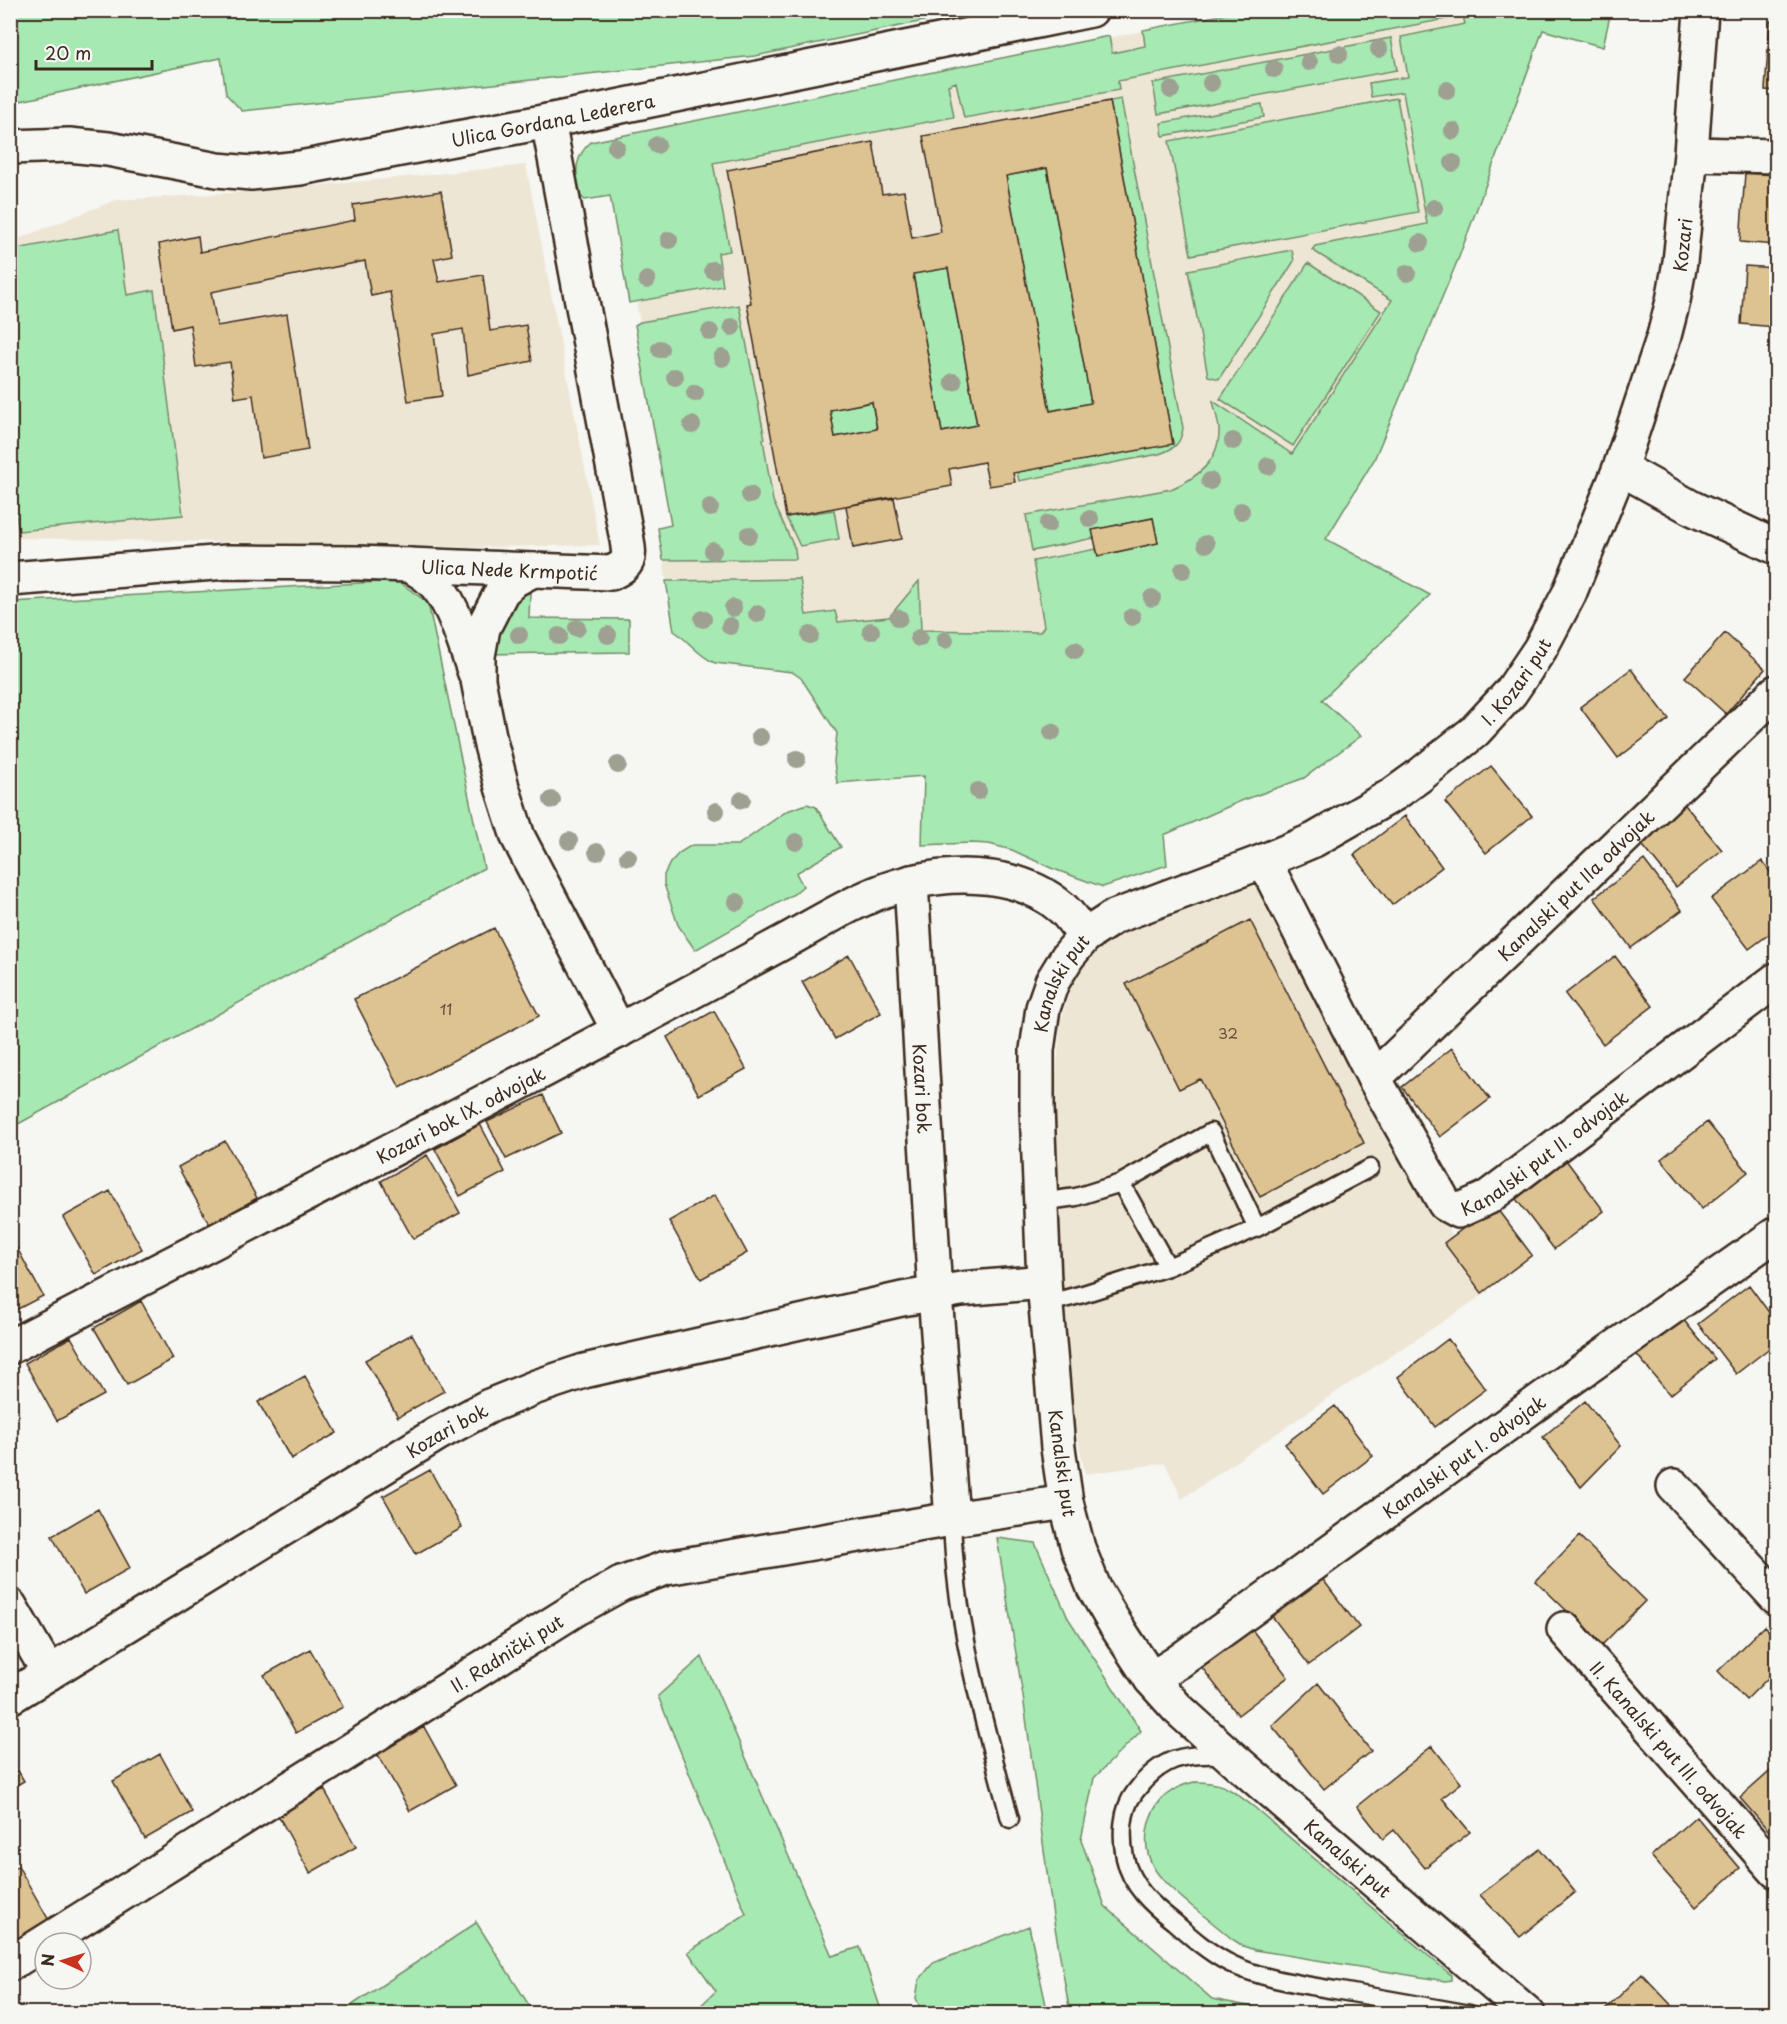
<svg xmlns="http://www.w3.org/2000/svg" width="1787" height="2024" viewBox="0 0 1787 2024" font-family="'Playpen Sans',sans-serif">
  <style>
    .built { fill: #eee6d5 }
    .green { fill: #a7e9b2; stroke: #718a68; stroke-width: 1.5 }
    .building { fill: #ddc292; stroke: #3b2a1e; stroke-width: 1.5; fill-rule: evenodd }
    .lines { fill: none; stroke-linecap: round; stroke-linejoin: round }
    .service-casing { stroke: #3b2a1e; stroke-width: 21 }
    .minor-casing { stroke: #3b2a1e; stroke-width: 38 }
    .tertiary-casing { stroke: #3b2a1e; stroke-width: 38 }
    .service { stroke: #f6f6f2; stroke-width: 16 }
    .minor { stroke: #f6f6f2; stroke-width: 33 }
    .tertiary { stroke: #f6f6f2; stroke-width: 33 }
    .tree { fill: #9ea092 }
    .labels { text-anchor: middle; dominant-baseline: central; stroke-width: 4.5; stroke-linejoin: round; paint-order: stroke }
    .number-label { font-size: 15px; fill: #64503b }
    .street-label { font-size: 18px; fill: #3b2a1e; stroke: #f6f6f2 }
  </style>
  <rect width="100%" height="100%" fill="#f6f6f2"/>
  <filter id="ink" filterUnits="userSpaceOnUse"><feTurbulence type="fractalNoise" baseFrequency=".0167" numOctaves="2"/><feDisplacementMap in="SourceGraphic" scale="12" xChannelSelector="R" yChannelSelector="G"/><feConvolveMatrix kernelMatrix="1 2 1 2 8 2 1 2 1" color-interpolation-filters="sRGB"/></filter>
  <g filter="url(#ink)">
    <path class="built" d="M1242,11H1484L1466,139L1370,369L1108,655L674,631L659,533L678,529L615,188L586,147L591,142Z
      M526,165L600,545L481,547L14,538L10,523V242L116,200L261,191Z
      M1250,886L1257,887L1409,1169L1489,1291L1335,1393L1182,1499L1165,1463L1085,1474L1072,1410L1054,1169L1053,1109L1061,1020L1075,975L1108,938L1117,932Z"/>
    <path class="green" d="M1456,10L1457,17L1118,81L1119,90L964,118L956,82L948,85L954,117L713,163L730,251L718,253L723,286L629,303L610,196L585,200L577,193C576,174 574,156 591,142L1109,36L1112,53L1145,46L1143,30L1242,11Z
      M10,11L11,10L972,11L755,56L242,111L226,94L221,58L11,103Z
      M1462,11H1611L1603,47L1543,30L1459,257L1374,460L1326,539L1430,595L1322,700L1361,736L1304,778L1241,801L1164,835L1167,865L1103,887L1051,868L1012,850L989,844L971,843L922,845L924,776L837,783L834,762L837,733L801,678L792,672L715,663C698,656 689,641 674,631L666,581L800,579L806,615L835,611L838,622L889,617L919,581L921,630L1040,632L1044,626L1033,561L1096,549L1098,556L1158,543L1153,518L1093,530L1094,538L1032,551L1026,515L1171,489C1197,478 1220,461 1219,429C1218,420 1215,410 1213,401L1292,454L1392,300L1312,250L1315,246L1427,224L1403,92L1371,97L1369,83L1408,77L1401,37L1465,24Z
      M1391,38L1397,70L1158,114L1153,83Z
      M1397,98L1418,212L1191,255L1169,141Z
      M1121,99L1183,428C1181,444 1174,449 1159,454L1019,481L1017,472L1173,444L1110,101Z
      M1262,104L1264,117L1163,136L1161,123Z
      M1047,168L1091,403L1050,411L1006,176Z
      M118,230L127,295L154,290L183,515L19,531L10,482L11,250Z
      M1292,250L1294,261L1219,379L1208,376L1188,270Z
      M1308,263L1381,311L1293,446L1220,399Z
      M948,268L977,425L942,432L913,274Z
      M739,305L765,439H763L773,501L795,549L796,559L663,560L658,528L671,525L635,325L640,322Z
      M872,402L877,429L835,437L830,410Z
      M834,510L839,539L800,546L786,517Z
      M398,581L428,603L484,868L11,1128V602Z
      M526,586L530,592L529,618L629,619V652L487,654L516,589Z
      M807,804L816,807L841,847L796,873L803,886L794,894L695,950L678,925L664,884V875L670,863L679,853L692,845H738L787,811Z
      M997,1538L1035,1543L1068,1618L1141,1731L1094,1778L1081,1840L1105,1906L1212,1999L1274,2011L1275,2013H1070L1053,1916L1023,1696Z
      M702,1657L832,1956L860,1947L882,2013H693L716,1991L688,1952L746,1914L658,1696Z
      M1194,1782C1225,1782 1230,1789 1254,1807L1451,1975V1980L1445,1981L1255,1950L1243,1946L1232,1939C1218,1927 1204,1916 1189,1904C1161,1880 1137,1861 1150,1819C1157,1798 1173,1787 1194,1782Z
      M476,1922L534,2013H340L476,1923Z
      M1029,1926L1046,2005L1044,2013H922L916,1998L919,1980L933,1963Z"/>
    <path class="building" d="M1770,21L1776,22V91L1765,90Z
      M1110,101L1173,444L1013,473L1015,482L989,486L984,462L949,469L952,486L786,517L747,304L751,303L727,170L873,142L882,194L904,191L912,238L941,232L923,136ZM1047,168L1091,403L1050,411L1006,176ZM948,268L977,425L942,432L913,274ZM872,402L877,429L835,437L830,410Z
      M1745,173L1776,175V245L1740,242Z
      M441,191L452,255L434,259L439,282L483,275L490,331L526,325L532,361L468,375L463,329L434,334L442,396L408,401L390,292L371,296L365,261L211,292L217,326L287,314L308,450L261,458L253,395L235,398L230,362L196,367L190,325L172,329L159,244L198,236L200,252L355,220L353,205Z
      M1745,266L1776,268V327L1741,324Z
      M894,498L902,539L853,548L846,506Z
      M1153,518L1158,543L1098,556L1092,530Z
      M1725,633L1765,669L1726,714L1685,677Z
      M1631,669L1669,719L1618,758L1580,707Z
      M1491,766L1532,816L1486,853L1445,802Z
      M1681,800L1722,850L1676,887L1636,837Z
      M1405,816L1442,867L1392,905L1354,855Z
      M1644,860L1682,910L1631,948L1594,898Z
      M1762,861L1776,880V929L1749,949L1711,899Z
      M1250,920L1364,1143L1260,1197L1200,1079L1179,1089L1126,984Z
      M494,928L539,1016L400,1088L354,999Z
      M849,955L881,1013L835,1039L802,982Z
      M1615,956L1653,1006L1603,1044L1565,994Z
      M714,1011L746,1069L699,1095L667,1037Z
      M1452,1048L1490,1099L1440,1137L1402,1087Z
      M543,1095L561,1133L506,1159L487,1122Z
      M1707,1122L1748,1172L1702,1209L1661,1159Z
      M480,1124L505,1172L460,1196L435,1149Z
      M225,1141L257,1198L210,1225L178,1167Z
      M427,1155L460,1213L413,1239L381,1181Z
      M1566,1160L1604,1211L1554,1249L1516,1199Z
      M110,1191L142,1249L96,1275L63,1217Z
      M715,1195L747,1253L701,1279L669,1221Z
      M1494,1205L1532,1255L1482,1293L1444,1243Z
      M10,1235L43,1296L10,1313Z
      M1749,1285L1776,1322V1343L1736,1374L1698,1324Z
      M141,1301L173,1359L127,1385L94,1328Z
      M1674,1308L1715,1359L1670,1395L1629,1345Z
      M412,1334L444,1391L398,1417L365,1360Z
      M71,1337L104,1395L57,1421L25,1363Z
      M1448,1339L1486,1389L1435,1427L1398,1377Z
      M305,1376L337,1433L291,1459L258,1402Z
      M1585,1401L1621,1446L1581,1487L1543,1437Z
      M1335,1406L1373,1456L1323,1494L1285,1444Z
      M430,1470L462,1528L416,1554L383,1496Z
      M98,1509L130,1568L84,1594L52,1536Z
      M1579,1536L1645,1601L1602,1645L1536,1581Z
      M1321,1577L1359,1627L1309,1665L1271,1615Z
      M1764,1626L1776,1638V1670L1746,1700L1718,1671Z
      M1250,1627L1288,1677L1238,1715L1200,1665Z
      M310,1649L343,1707L296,1733L264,1675Z
      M1318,1683L1371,1751L1324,1789L1272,1726Z
      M424,1727L456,1785L410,1811L377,1753Z
      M1432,1746L1461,1783L1442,1798L1470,1832L1425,1868L1394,1830L1383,1839L1357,1806Z
      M160,1754L192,1812L145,1839L113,1781Z
      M10,1757L24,1781L10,1789Z
      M1776,1766V1836L1775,1838L1740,1798Z
      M324,1789L356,1847L310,1873L278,1815Z
      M1696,1816L1740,1868L1696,1907L1651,1856Z
      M1540,1849L1575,1892L1520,1937L1480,1895Z
      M18,1866L51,1924L10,1947V1870Z
      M1642,1974L1675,2009L1670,2014H1601Z"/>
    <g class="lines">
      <defs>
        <path id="service" d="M1040,1202L1076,1197L1121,1183L1211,1132L1257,1228L1168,1267L1121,1183
          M1257,1228L1370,1168
          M1045,1304L1083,1294L1168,1267
          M952,1519C955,1624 983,1719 1010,1819
          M1226,1755C1183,1753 1161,1757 1135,1792C1121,1810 1121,1837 1125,1858C1131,1886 1152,1905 1174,1922C1191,1937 1208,1952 1229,1963C1261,1979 1300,1984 1335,1990C1380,1998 1425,2006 1470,2014"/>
        <g id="minor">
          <path d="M1691,154L1776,156"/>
          <path d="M1620,468L1692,508L1776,547"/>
          <path d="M409,565C416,569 424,573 429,578C453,598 464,644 475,673"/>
          <path d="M533,570L514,580L502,591L483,628L478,656V680L490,741L502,787L518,837L619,1031"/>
          <path id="s1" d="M10,579L227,562L358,563L611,573C630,564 630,559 627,540L548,121"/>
          <path id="s2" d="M1264,861L1374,1078L1445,1204L1458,1211L1487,1198L1776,980"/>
          <path id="s3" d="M911,882L935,1294L952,1519"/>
          <path id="s4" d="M1374,1078L1776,692"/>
          <path id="s5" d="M10,1347C214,1241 418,1138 620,1030C677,1000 734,969 791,938C829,917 868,892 912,882C961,871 1022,873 1062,908C1071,916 1077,927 1085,936"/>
          <path d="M1674,1486L1776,1597"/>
          <path d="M10,1606L49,1673"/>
          <path id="s6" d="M1564,1629L1776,1871"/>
          <path id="s7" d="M1151,1679L1178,1662L1545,1397L1776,1234"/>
          <path id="s8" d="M10,1697L437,1434L489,1406L536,1387L584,1371L902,1299L961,1289L1044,1282"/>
          <path id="s9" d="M10,1964L576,1609L621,1584L666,1568L952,1519L1066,1502"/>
        </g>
        <g id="tertiary">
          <path id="s10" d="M10,147L69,145L108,149L217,170L251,173L300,168L548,121L1091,10"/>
          <path id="s11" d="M1528,2014L1230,1756L1177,1708L1151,1679L1115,1624L1094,1588L1078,1548L1066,1502L1058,1448L1044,1282L1037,1108V1050L1043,1008L1052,982L1068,956L1085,936L1114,917L1264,861L1314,840L1394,794L1419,776L1474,732L1511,692L1540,649L1569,594L1620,468L1664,336L1673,301L1680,262L1691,154L1701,10"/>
        </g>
      </defs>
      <use href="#service" class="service-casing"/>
      <use href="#minor" class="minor-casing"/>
      <use href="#tertiary" class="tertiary-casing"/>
      <use href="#service" class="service"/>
      <use href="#minor" class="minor"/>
      <use href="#tertiary" class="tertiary"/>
    </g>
    <g class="tree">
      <circle cx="1379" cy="49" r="9"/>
      <circle cx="1339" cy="54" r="9"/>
      <circle cx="1309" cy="62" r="9"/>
      <circle cx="1274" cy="69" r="9"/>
      <circle cx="1211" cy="83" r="9"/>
      <circle cx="1171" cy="90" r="9"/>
      <circle cx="1447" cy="90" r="9"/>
      <circle cx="1453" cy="131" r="9"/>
      <circle cx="657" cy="145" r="9"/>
      <circle cx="616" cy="147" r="9"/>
      <circle cx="1453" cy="163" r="9"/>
      <circle cx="1434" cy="208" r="9"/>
      <circle cx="669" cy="240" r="9"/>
      <circle cx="1420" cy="243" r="9"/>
      <circle cx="713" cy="270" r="9"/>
      <circle cx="1407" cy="273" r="9"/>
      <circle cx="647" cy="280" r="9"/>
      <circle cx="732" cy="327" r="9"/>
      <circle cx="710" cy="332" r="9"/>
      <circle cx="660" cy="349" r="9"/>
      <circle cx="722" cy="358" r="9"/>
      <circle cx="675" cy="377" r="9"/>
      <circle cx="953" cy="382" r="9"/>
      <circle cx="695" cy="393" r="9"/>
      <circle cx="692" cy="425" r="9"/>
      <circle cx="1233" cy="441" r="9"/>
      <circle cx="1268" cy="466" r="9"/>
      <circle cx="1210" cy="481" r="9"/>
      <circle cx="750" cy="495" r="9"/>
      <circle cx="710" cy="508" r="9"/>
      <circle cx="1241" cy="511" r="9"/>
      <circle cx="1090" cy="519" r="9"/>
      <circle cx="1048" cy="524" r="9"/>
      <circle cx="749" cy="535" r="9"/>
      <circle cx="1206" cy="544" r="9"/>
      <circle cx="713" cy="551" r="9"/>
      <circle cx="1183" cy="570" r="9"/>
      <circle cx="1152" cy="598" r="9"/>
      <circle cx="733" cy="608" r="9"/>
      <circle cx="757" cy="614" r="9"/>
      <circle cx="1132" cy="617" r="9"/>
      <circle cx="899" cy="618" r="9"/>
      <circle cx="703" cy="619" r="9"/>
      <circle cx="730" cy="626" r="9"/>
      <circle cx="577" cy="628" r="9"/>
      <circle cx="871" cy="631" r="9"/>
      <circle cx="519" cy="635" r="9"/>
      <circle cx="608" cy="635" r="9"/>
      <circle cx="810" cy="635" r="9"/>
      <circle cx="559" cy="636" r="9"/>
      <circle cx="919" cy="638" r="9"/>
      <circle cx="945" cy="640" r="9"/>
      <circle cx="1075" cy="650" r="9"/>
      <circle cx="1052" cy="732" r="9"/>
      <circle cx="760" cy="737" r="9"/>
      <circle cx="797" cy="759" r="9"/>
      <circle cx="618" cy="765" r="9"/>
      <circle cx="978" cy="791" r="9"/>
      <circle cx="552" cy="800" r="9"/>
      <circle cx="742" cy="800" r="9"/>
      <circle cx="716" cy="811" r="9"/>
      <circle cx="569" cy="841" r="9"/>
      <circle cx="796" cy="842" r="9"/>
      <circle cx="597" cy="852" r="9"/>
      <circle cx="628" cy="857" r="9"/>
      <circle cx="737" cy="902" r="9"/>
    </g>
  </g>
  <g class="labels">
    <g class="number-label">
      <text x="446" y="1008">11</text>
      <text x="1228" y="1032">32</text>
    </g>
    <g class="street-label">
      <text stroke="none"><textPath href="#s10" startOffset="550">Ulica Gordana Lederera</textPath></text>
      <text stroke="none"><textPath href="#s11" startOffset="2262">Kozari</textPath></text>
      <text stroke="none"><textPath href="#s1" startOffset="500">Ulica Nede Krmpotić</textPath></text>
      <text stroke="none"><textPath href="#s11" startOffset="1791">I. Kozari put</textPath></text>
      <text stroke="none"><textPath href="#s4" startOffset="279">Kanalski put IIa odvojak</textPath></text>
      <text stroke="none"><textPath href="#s11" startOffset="1228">Kanalski put</textPath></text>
      <text stroke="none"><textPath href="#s3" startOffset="207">Kozari bok</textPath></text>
      <text stroke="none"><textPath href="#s5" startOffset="507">Kozari bok IX. odvojak</textPath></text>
      <text stroke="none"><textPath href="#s2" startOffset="507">Kanalski put II. odvojak</textPath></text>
      <text stroke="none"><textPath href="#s8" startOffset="512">Kozari bok</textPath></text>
      <text stroke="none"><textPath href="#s7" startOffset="384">Kanalski put I. odvojak</textPath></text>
      <text transform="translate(1063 1463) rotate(82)">Kanalski put</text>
      <text stroke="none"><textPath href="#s9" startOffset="586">II. Radnički put</textPath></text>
      <text stroke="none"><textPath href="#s6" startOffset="160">II. Kanalski put III. odvojak</textPath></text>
      <text transform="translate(1348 1858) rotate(41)">Kanalski put</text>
    </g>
  </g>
  <rect width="1787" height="2024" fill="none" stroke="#f6f6f2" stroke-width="36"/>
  <rect x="18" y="18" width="1751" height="1988" fill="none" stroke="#3b2a1e" stroke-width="2" filter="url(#ink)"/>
  <g transform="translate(63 1961) rotate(274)"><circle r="28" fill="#f6f6f2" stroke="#aba49d" stroke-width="1.5"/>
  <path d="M0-4.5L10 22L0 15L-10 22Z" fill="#c8321e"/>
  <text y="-9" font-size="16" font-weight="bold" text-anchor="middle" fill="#3b2a1e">N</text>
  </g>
  <path d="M36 60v9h116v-9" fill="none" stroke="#3b2a1e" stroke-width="3"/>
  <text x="45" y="60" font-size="18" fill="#3b2a1e" stroke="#f6f6f2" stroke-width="4.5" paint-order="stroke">20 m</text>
</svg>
